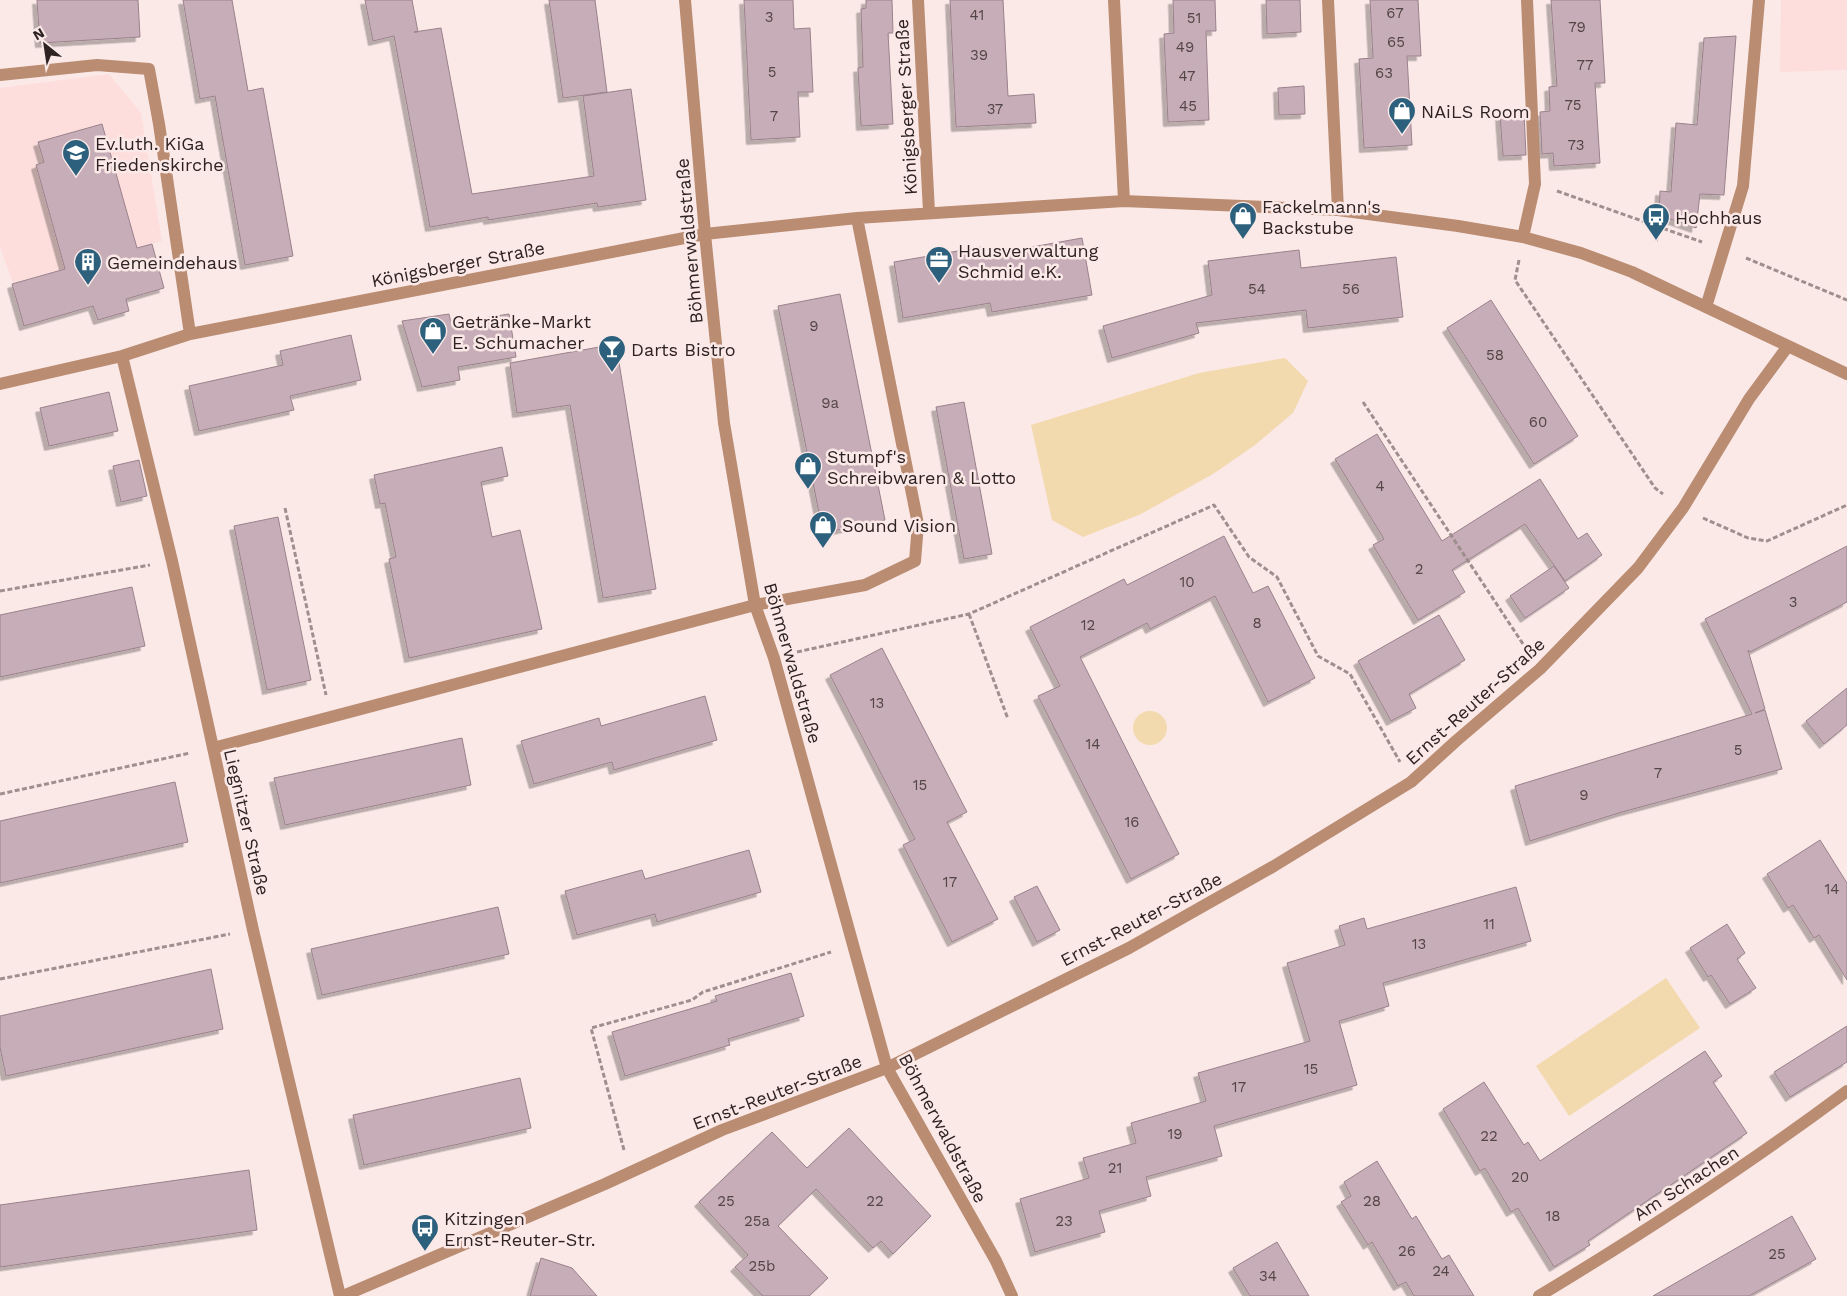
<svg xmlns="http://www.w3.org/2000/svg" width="1847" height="1296" viewBox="0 0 1847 1296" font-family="'Work Sans',sans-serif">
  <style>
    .built { fill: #fddedc }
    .green { fill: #f3d9ae }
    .building { fill: #c7adb7; stroke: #9a818b; filter: url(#shadow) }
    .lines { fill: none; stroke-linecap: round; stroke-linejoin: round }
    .path { stroke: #9e8f8e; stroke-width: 3; stroke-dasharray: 5 2.5; stroke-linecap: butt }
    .minor { stroke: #ba8c72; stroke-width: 12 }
    .labels { text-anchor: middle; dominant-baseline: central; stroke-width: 5; stroke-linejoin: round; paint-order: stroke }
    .number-label { font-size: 15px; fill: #544647 }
    .street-label { font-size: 18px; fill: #2e2322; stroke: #fbe9e8 }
    .poi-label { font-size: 18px; fill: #2e2322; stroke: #fbe9e8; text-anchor: start }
  </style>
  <defs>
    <filter id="shadow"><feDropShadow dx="-4.5" dy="4.5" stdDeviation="0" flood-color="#0004"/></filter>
  </defs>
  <rect width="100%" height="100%" fill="#fbe9e8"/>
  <path class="built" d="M1781,0H1847V70L1780,72Z
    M109,74L141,113L162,241L13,283L0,247V88Z"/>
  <path class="green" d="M1285,358L1308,381L1293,413L1255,445L1213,474L1141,514L1083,537L1052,520L1031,425L1199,373Z
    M1133 728a17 17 0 1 1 34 0a17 17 0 1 1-34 0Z
    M1666,978L1700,1028L1569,1116L1536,1066Z"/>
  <path class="building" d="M37,0H138L140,37L40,43Z
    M183,0H232L248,91L263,88L293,256L245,265L215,96L200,99Z
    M365,0H412L418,32H414L441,28L472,194L594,176L583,96L631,89L646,200L598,207L597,203L488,220V217L430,227L394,36L373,41Z
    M549,0H595L607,92L563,98Z
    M744,0H793L794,29L810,28L813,92H798L800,137L751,140Z
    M866,0H892L893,33H888L893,124L861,126L858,68L863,67L861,9L866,8Z
    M950,0H1003L1008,96L1034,94L1036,123L956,127Z
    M1173,0H1215L1216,31H1206L1209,120L1168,122L1164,34L1174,33Z
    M1266,0H1300L1301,32L1267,34Z
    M1370,0H1418L1421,56H1407L1412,145L1364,148L1359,59L1373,58Z
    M1551,0H1600L1605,83H1595L1600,163L1554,166L1553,153L1542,154L1540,112L1550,111L1549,87L1557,86Z
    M1736,36L1724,195L1700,194L1696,228L1659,215L1660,191L1671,192L1676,123L1697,125L1704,38Z
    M1304,86L1305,114L1279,115L1278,88Z
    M1524,113L1526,155L1503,156L1500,115Z
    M102,124L137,248L152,244L164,288L126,299L129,311L98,320L93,306L24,326L12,284L65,269L36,165L44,162L38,142Z
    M1082,238L1092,295L992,312L990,303L903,318L894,262L981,247L982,256Z
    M1299,250L1301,268L1396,257L1403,317L1308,328L1306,310L1196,323L1199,333L1112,358L1103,326L1212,295L1208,261Z
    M840,294L885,520L823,533L778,306Z
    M1491,300L1578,436L1534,464L1447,328Z
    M449,314L451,323L509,314L516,357L458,367L460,380L422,387L402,321Z
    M351,335L361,380L290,396L294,410L199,431L189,386L283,365L280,351Z
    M616,344L656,589L603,598L570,405L517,413L510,363Z
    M109,392L118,431L49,446L40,408Z
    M964,402L992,554L964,559L936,407Z
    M1377,434L1442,541L1540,479L1578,539L1587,533L1602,555L1565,581L1525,524L1452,570L1465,592L1418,620L1373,545L1384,539L1335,459Z
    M502,447L508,476L481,482L492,537L520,530L542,629L409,658L389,559L396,557L385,503L380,504L374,475Z
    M139,460L147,496L121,502L113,466Z
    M278,517L311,680L267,690L234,526Z
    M1224,536L1253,593L1268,586L1315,678L1268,702L1215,596L1150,629L1147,623L1080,657L1179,854L1131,879L1038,696L1060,686L1030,627L1124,579L1127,585Z
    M1847,546V602L1750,652L1748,650L1765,709L1755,713L1765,710L1782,769L1622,812L1530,841L1515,786L1752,714L1705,619Z
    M1554,566L1569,588L1525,618L1510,596Z
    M132,587L145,646L0,677V615Z
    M1439,615L1465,660L1409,694L1416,708L1391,721L1358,661Z
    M882,648L967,812L947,822L998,919L952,942L903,845L915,839L830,675Z
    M1847,688V725L1824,744L1806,721Z
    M705,696L717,740L614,770L612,762L534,784L521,741L599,718L601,726Z
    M462,738L471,785L285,825L274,778Z
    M175,782L188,842L0,883V821Z
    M1820,840L1847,883V980L1819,935L1814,938L1793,905L1788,908L1767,874Z
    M749,850L761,892L657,922L655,914L577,935L565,891L642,870L645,879Z
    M1037,886L1060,930L1037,942L1014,897Z
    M1516,887L1531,941L1383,983L1389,1006L1339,1021L1357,1085L1214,1126L1222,1156L1146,1177L1151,1196L1099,1211L1105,1232L1035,1252L1020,1199L1089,1178L1083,1158L1136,1143L1131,1123L1206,1101L1198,1073L1310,1041L1287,963L1345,945L1339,926L1364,918L1367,929Z
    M498,907L509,954L322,995L311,949Z
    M1727,924L1745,953L1737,959L1756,988L1730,1004L1711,975L1708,977L1690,948Z
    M211,969L223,1029L6,1076L0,1047V1016Z
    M791,973L804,1016L728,1039L730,1045L625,1076L612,1032L717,1001L715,996Z
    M1847,1026V1062L1790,1097L1774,1072Z
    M1705,1051L1722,1076L1713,1082L1747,1133L1588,1241L1590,1245L1554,1267L1518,1208L1511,1212L1485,1168L1480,1171L1443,1109L1484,1082L1524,1145L1528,1142L1540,1161Z
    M520,1078L531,1128L364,1165L353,1115Z
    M849,1128L931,1216L893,1254L881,1241L873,1248L816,1189L778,1226L828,1278L809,1296H763L735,1267L748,1255L699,1202L772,1132L807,1168Z
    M1377,1161L1412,1219L1416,1216L1442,1259L1449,1255L1474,1296H1414L1406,1282L1398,1286L1372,1242L1368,1245L1341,1202L1351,1196L1344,1182Z
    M249,1170L257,1230L0,1267V1205Z
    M1792,1216L1816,1259L1749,1296H1653Z
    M1277,1242L1309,1296H1250L1233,1268Z
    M541,1258L572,1268L597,1296H530Z"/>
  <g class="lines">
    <path class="path" d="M1557,191L1702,242
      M1656,241L1660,228
      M1746,258L1847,300
      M1519,260L1515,280L1655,488L1663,494
      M1363,402L1527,650
      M285,508L326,695
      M1703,518L1748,538L1767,541L1847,505
      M0,591L150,565
      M969,614L1008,719
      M797,652L969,614L1214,505L1249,557L1277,577L1318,656L1350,674L1400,762
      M0,794L190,753
      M0,979L230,934
      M624,1150L591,1028L692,1000L703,992L831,952"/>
    <path class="minor" d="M685,0L705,234L724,423L755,605L774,658L887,1068L996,1261L1012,1296
      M918,0L929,212
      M1114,0L1124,201
      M1328,0L1338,210
      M0,75L97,65L149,69L159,124L190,334
      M1523,237L1535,184L1527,0
      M1706,307L1743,186L1759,0
      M122,356L172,561L253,930L340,1296
      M0,384L122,356L190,334L705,234L857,218L1124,201L1338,210L1458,226L1523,237L1581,253L1632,272L1847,374
      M213,748L755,605L865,585L915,561L918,524L857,218
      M343,1296L605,1184L722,1130L887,1068L1129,948L1274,866L1411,782L1456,741L1540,669L1638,568L1683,508L1749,399L1788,346
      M1539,1296C1645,1232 1748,1165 1847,1091"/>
  </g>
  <defs>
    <symbol id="shop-pin" viewBox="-11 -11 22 30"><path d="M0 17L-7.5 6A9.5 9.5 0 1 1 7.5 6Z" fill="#2c607c" stroke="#fbe9e8"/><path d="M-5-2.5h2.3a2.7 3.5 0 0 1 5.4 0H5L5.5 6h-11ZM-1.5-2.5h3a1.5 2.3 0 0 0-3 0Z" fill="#fff"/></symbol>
    <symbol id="school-pin" viewBox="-11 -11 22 30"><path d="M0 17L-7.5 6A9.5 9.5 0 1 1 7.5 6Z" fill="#2c607c" stroke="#fbe9e8"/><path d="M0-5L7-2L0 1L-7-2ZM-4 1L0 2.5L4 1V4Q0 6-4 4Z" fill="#fff"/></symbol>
    <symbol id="bus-pin" viewBox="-11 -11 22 30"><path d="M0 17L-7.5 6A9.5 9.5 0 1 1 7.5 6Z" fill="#2c607c" stroke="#fbe9e8"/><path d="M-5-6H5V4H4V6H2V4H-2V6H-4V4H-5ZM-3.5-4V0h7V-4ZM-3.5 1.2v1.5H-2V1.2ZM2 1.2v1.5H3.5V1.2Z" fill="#fff"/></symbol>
    <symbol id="office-pin" viewBox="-11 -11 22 30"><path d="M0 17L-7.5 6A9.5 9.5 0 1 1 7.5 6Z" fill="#2c607c" stroke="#fbe9e8"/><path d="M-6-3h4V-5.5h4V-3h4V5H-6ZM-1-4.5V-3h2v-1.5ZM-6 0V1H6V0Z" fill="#fff"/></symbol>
    <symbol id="building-pin" viewBox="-11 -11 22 30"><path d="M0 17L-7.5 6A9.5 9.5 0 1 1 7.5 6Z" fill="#2c607c" stroke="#fbe9e8"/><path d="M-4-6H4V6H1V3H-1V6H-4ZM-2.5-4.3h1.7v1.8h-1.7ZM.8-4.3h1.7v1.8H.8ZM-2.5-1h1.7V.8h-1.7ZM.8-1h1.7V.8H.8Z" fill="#fff"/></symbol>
    <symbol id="bar-pin" viewBox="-11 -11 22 30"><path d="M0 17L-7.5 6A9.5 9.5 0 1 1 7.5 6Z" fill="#2c607c" stroke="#fbe9e8"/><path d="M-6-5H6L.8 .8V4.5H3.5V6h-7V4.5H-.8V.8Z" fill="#fff"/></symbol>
  </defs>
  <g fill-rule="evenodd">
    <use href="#shop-pin" x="1386" y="95" width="32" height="43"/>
    <use href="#school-pin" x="60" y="137" width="32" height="43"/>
    <use href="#shop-pin" x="1227" y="200" width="32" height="43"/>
    <use href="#bus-pin" x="1640" y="201" width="32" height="43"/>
    <use href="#office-pin" x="923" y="244" width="32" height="43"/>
    <use href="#building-pin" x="72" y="246" width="32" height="43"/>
    <use href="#shop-pin" x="417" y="315" width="32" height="43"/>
    <use href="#bar-pin" x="596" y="333" width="32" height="43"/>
    <use href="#shop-pin" x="792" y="450" width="32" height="43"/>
    <use href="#shop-pin" x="807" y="509" width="32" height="43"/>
    <use href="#bus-pin" x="409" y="1212" width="32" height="43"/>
  </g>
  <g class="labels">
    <g class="number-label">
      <text x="1395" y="13">67</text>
      <text x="977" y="15">41</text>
      <text x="769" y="17">3</text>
      <text x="1194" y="18">51</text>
      <text x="1577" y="27">79</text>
      <text x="1396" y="42">65</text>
      <text x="1185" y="47">49</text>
      <text x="979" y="55">39</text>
      <text x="1585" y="65">77</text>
      <text x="772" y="72">5</text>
      <text x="1384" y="73">63</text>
      <text x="1187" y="76">47</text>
      <text x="1573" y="105">75</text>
      <text x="1188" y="106">45</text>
      <text x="995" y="109">37</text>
      <text x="774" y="116">7</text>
      <text x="1576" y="145">73</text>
      <text x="1257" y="289">54</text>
      <text x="1351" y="289">56</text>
      <text x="814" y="326">9</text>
      <text x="1495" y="355">58</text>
      <text x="830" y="403">9a</text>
      <text x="1538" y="422">60</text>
      <text x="1380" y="486">4</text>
      <text x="1419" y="569">2</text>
      <text x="1187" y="582">10</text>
      <text x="1793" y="602">3</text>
      <text x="1257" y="623">8</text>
      <text x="1088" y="625">12</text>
      <text x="877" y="703">13</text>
      <text x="1093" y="744">14</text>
      <text x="1738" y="750">5</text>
      <text x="1658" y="773">7</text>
      <text x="920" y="785">15</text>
      <text x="1584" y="795">9</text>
      <text x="1132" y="822">16</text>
      <text x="950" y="882">17</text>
      <text x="1832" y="889">14</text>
      <text x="1489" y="924">11</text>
      <text x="1419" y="944">13</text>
      <text x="1311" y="1069">15</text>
      <text x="1239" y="1087">17</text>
      <text x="1175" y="1134">19</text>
      <text x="1489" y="1136">22</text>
      <text x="1115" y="1168">21</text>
      <text x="1520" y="1177">20</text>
      <text x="726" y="1201">25</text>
      <text x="875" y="1201">22</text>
      <text x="1372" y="1201">28</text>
      <text x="1553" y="1216">18</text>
      <text x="757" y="1221">25a</text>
      <text x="1064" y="1221">23</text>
      <text x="1407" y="1251">26</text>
      <text x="1777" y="1254">25</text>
      <text x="762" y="1266">25b</text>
      <text x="1441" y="1271">24</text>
      <text x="1268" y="1276">34</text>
    </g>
    <g class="street-label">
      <text transform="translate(906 107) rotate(-93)">Königsberger Straße</text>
      <text transform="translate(689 241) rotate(-95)">Böhmerwaldstraße</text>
      <text transform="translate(458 264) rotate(-11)">Königsberger Straße</text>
      <text transform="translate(793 663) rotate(74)">Böhmerwaldstraße</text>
      <text transform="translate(1475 701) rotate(-42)">Ernst-Reuter-Straße</text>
      <text transform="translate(247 822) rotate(77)">Liegnitzer Straße</text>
      <text transform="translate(1141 919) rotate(-28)">Ernst-Reuter-Straße</text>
      <text transform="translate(777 1092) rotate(-21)">Ernst-Reuter-Straße</text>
      <text transform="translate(943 1128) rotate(62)">Böhmerwaldstraße</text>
      <text transform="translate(1686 1183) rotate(-33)">Am Schachen</text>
    </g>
    <g class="poi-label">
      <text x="1421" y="111">NAiLS Room</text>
      <text x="95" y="143">Ev.luth. KiGa<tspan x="95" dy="21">Friedenskirche</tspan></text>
      <text x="1262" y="206">Fackelmann's<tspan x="1262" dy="21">Backstube</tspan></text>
      <text x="1675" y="217">Hochhaus</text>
      <text x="958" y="250">Hausverwaltung<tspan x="958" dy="21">Schmid e.K.</tspan></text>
      <text x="107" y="262">Gemeindehaus</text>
      <text x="452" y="321">Getränke-Markt<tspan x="452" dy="21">E. Schumacher</tspan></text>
      <text x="631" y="349">Darts Bistro</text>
      <text x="827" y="456">Stumpf's<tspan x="827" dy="21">Schreibwaren &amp; Lotto</tspan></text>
      <text x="842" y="525">Sound Vision</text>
      <text x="444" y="1218">Kitzingen<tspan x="444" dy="21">Ernst-Reuter-Str.</tspan></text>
    </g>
  </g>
  <g transform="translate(45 45) rotate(330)" stroke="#fbe9e8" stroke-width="4" paint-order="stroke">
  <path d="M0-4L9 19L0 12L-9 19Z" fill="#2e2322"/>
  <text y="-8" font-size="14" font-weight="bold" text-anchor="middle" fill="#2e2322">N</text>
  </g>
</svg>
